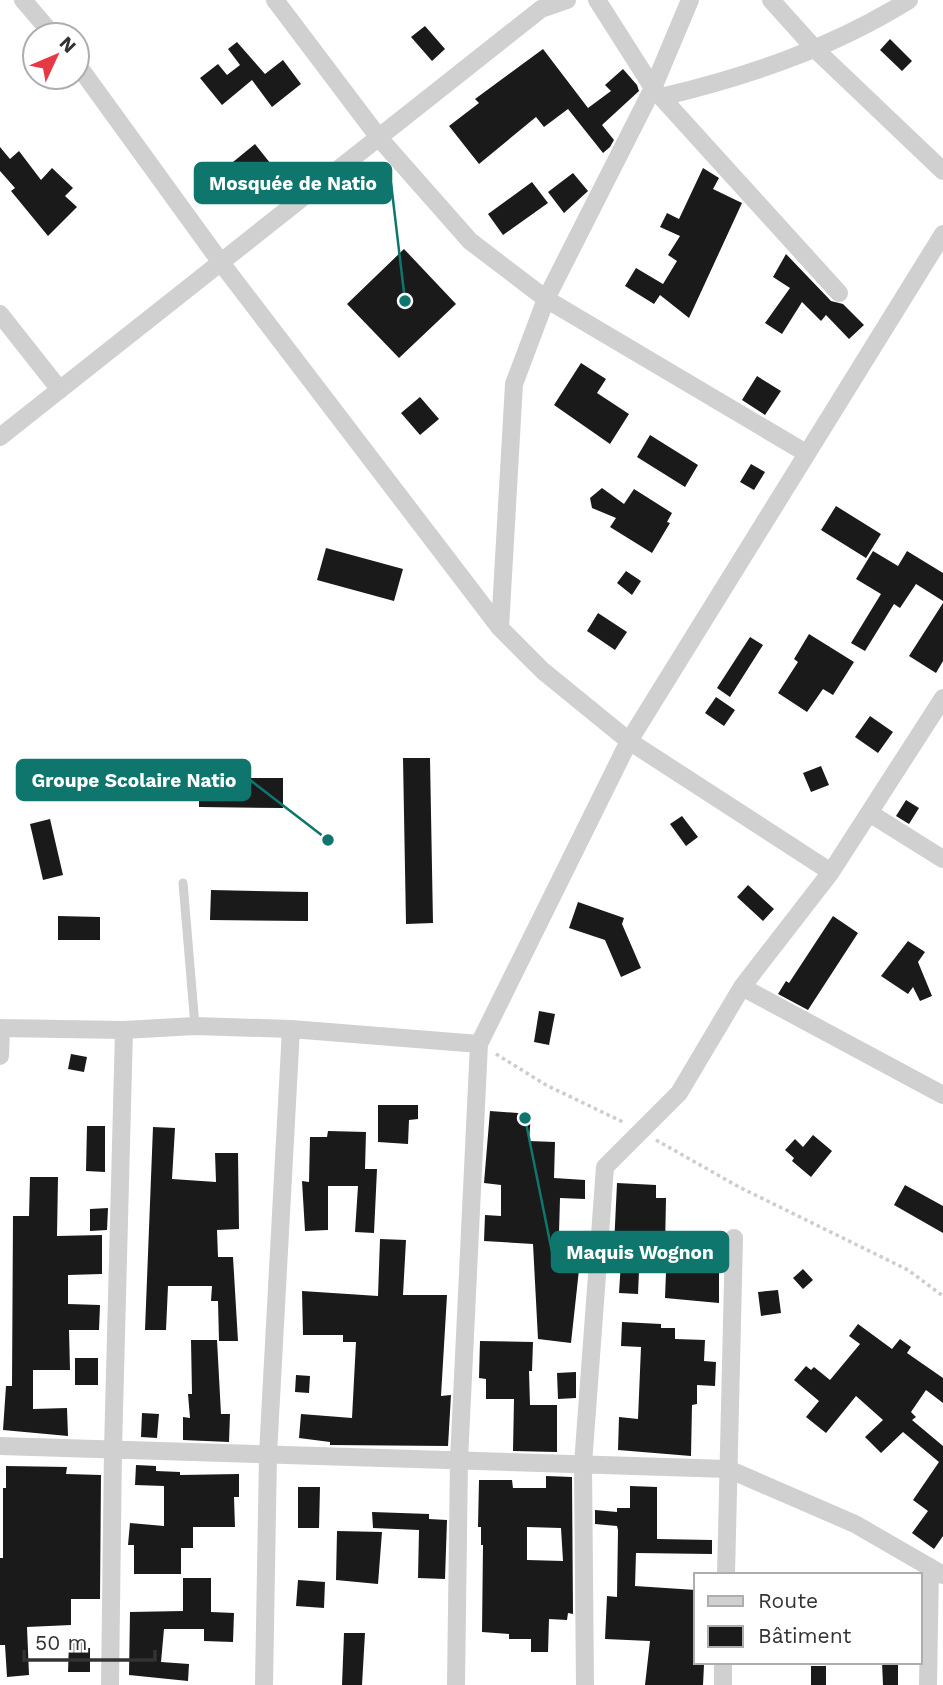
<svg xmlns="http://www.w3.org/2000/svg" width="943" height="1685" viewBox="0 0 943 1685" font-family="'Work Sans',sans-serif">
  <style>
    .building { fill: #1a1a1a; fill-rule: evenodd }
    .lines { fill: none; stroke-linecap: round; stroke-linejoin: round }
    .path { stroke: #cdcdcd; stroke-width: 3.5; stroke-dasharray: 3.5 3.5; stroke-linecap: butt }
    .lane { stroke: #d0d0d0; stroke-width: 9 }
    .street { stroke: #d0d0d0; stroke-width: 18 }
    .leader { fill: none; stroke: #0f766e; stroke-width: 2.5 }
    .callout-dot { fill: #0f766e; stroke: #fff; stroke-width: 2.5 }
    .callout { fill: #0f766e; stroke: #0f766e; stroke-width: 2.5 }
    .callout-label { font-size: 19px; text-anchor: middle; font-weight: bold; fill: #fff }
  </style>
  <rect width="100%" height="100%" fill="#fff"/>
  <path class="building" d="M425,26L445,49L432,61L411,37Z
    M890,39L912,61L902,71L880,50Z
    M237,42L265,74L283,60L301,84L272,107L252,80L222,105L200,78L218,64L227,75L240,65L228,49Z
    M543,49L588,108L611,91L605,85L623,69L637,85L639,91L602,125L614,140L610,147L603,153L568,109L544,127L536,117L479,164L449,126L479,103L475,99Z
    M255,144L278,173L256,190L233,162Z
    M0,147L10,159L19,151L41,180L52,168L73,188L65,196L77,207L48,236L11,191L15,188L0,171Z
    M703,168L719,178L713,189L742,203L689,318L660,295L654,304L625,286L636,268L663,284L677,261L668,255L680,236L660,227L667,213L679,219Z
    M573,173L588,191L564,213L548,192Z
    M532,182L548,203L503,235L488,214Z
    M404,249L456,304L399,358L347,304Z
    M786,254L831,301L843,304L864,325L849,339L826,315L821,321L802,302L782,334L765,323L790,288L773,277Z
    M581,363L606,379L597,393L629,414L610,444L554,405Z
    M757,376L781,391L765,415L742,400Z
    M420,397L439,419L420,435L401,413Z
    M650,435L698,465L685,487L637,457Z
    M751,464L765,472L754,490L740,482Z
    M602,488L624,504L634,489L672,513L667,522L670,523L652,553L610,527L616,518L592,508L590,498Z
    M836,506L881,534L866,558L821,530Z
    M326,548L403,569L394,601L317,580Z
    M873,551L898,566L907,551L943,573V601L916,584L900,608L894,604L865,651L851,643L881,594L856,579Z
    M626,571L641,581L632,595L617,583Z
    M943,603V661L936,673L909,656Z
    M598,613L627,632L615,650L587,631Z
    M809,634L854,662L833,695L823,689L807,712L778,693L798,662L794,659Z
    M750,637L763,645L730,697L717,688Z
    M716,697L735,710L724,726L705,713Z
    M870,716L893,732L878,753L855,737Z
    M403,758H430L433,923L406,924Z
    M821,766L829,785L811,792L803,773Z
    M199,778H283V808L199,807Z
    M906,800L919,808L909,824L896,816Z
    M682,816L698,837L686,846L670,824Z
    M50,819L63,875L43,880L30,824Z
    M748,885L774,909L763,921L737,897Z
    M211,890L308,892V921L210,920Z
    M578,902L624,918L622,924L641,968L621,977L605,940L569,928Z
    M58,916L100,917V940H58Z
    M833,916L858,933L808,1010L778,994L786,981L789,983Z
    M908,941L925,952L918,962L932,996L920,1001L913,987L908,994L881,976Z
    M539,1011L555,1014L549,1045L534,1042Z
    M71,1054L87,1057L84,1072L68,1069Z
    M378,1105H418V1119L409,1120L408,1144L378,1142Z
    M490,1111L531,1114L529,1141L555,1142L554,1178L585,1180V1199L560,1198L559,1233H583L571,1343L538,1339L533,1244L484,1241L485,1215L501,1216V1185L484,1183Z
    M87,1126H105V1172L86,1171Z
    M153,1127L175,1128L172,1179L216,1182L215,1153H238L239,1229L217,1230L218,1257H233L238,1341H219L218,1301H211L212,1286H168L166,1330H145Z
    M328,1131L366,1132L365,1169H377L374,1233L355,1232L358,1186H328V1230L305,1231L302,1181L309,1182L310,1137H327Z
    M813,1135L832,1151L811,1177L792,1161L794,1158L785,1150L795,1139L803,1147Z
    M30,1177H58L57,1236L102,1235V1274L68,1275V1304L100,1305L99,1330H69L70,1370H33V1409L67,1408L68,1436L3,1430L6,1386H12L13,1216H29Z
    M617,1183L656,1185V1198H666L665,1249L640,1248L638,1294L619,1293L622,1246H614Z
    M905,1185L943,1206V1233L894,1205Z
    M108,1208L107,1230L90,1231V1209Z
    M380,1239L406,1240L403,1295H447L441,1396L451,1395L448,1446L330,1445V1442L299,1438L301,1414L352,1418L356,1342H343V1335H303L302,1291L378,1296Z
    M667,1246L719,1249V1303L665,1298Z
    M803,1269L813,1280L803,1289L793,1278Z
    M778,1290L781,1313L761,1316L758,1292Z
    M622,1322L661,1324V1328H675V1339L705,1340L704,1361L716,1362L715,1386L697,1385V1404L692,1405L691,1456L618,1450L619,1417L638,1419L641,1347L621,1346Z
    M858,1324L892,1349L900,1339L911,1347L907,1353L943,1378V1403L926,1390L911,1412L916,1417L912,1420L943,1446V1536L934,1549L912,1533L928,1511L913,1500L939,1462L903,1432L881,1453L865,1437L883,1420L856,1396L826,1433L806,1417L819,1401L794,1380L806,1366L811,1370L814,1367L830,1380L860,1344L849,1336Z
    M191,1340H217L221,1414H230L229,1442L183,1440V1417L190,1418L188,1394H192Z
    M480,1341L533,1342L532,1371H529L530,1405H557V1452L513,1451L514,1399H486V1379L479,1378Z
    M75,1358H98V1385H75Z
    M576,1372V1398L558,1399L557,1373Z
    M296,1375L310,1376L309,1393L295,1392Z
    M142,1413L159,1414L157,1438L141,1437Z
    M136,1465L156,1466V1471L180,1472V1475L239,1474V1497H234L235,1527H193V1548H181V1574H134V1545H128L130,1523L164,1526V1486L135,1485Z
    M6,1466L67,1467L66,1474L101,1475L100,1599H71V1625L27,1627L29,1675L7,1677L5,1645H0V1558H3V1488H6Z
    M546,1476L572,1477L573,1614L568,1613L567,1620L549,1619L548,1652H531V1639H509V1634L482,1632L483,1545H481V1527H478L479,1480H512L513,1488H546ZM527,1527L561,1528L563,1561L527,1560Z
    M630,1486L657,1487V1539L712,1540V1554L636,1553L635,1586L696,1590V1664L704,1665L703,1685H645L650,1641L605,1639L607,1596L617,1597L618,1530L617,1526L595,1524V1510L617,1512V1508H630Z
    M298,1487H320L319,1528H298Z
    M372,1512L429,1514V1519L447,1520L445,1579L418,1578L419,1530L373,1528Z
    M337,1531L382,1532L378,1584L336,1580Z
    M183,1578H211V1612L234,1613L233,1642L204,1641V1629H164L161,1662L189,1664L188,1681L129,1675L130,1612L183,1611Z
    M298,1580L325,1582L324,1608L296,1606Z
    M344,1633H365L362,1685H342Z
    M69,1642H84V1648H90V1672H68Z
    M882,1662H898V1685H883Z
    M811,1666H826V1685H811Z"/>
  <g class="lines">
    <path class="path" d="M496,1054L546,1085L625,1123
      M656,1140L739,1187L908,1270L943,1296"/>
    <path class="lane" d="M183,883L195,1026"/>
    <path class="street" d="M23,0L53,35
      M275,0L380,139L470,241L546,299L806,453
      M597,0L653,88L839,293
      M771,0L816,50L943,171
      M77,64L222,264L500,628L543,671L629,741L831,872
      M661,97C749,76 832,48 909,0
      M0,314L60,390
      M0,437L541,9L567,0
      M500,628L514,384L546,299L653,88L690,0
      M871,814L943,859
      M742,987L943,1095
      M0,1028L124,1030L195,1026L291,1029L479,1044
      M0,1056L1,1028
      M0,1446L728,1469L855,1524L943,1575
      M726,1575L734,1238
      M110,1685L113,1450L124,1030
      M264,1685L268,1454L291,1029
      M456,1685L459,1460L479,1044L629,741L943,234
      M585,1685L583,1464L605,1167L679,1093L742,987L831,872L943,698
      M723,1685V1662
      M928,1685L930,1567"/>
  </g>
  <path class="leader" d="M405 301L391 183M328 840L250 780M525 1118L552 1252"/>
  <g class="callout-dot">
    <circle cx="405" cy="301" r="7"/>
    <circle cx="328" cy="840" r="7"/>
    <circle cx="525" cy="1118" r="7"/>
  </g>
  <g class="callout">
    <rect x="195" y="163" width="196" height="40" rx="7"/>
    <rect x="17" y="760" width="233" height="40" rx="7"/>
    <rect x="552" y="1232" width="176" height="40" rx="7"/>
  </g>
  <g class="callout-label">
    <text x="293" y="190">Mosquée de Natio</text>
    <text x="134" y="787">Groupe Scolaire Natio</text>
    <text x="640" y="1259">Maquis Wognon</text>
  </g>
  <rect x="694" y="1573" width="228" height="91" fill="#ffffff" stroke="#adadad" stroke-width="2"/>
  <rect x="708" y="1596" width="35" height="10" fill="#d0d0d0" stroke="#adadad" stroke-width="2"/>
  <text x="758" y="1608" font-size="21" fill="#333333">Route</text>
  <rect x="708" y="1626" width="35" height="21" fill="#1a1a1a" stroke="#adadad" stroke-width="2"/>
  <text x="758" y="1643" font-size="21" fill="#333333">Bâtiment</text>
  <g transform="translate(56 56) rotate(46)"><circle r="33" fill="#ffffff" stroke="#adadad" stroke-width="2"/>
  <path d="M0-5L12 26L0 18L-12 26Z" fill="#e63946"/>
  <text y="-10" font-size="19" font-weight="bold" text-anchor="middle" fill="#333333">N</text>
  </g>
  <path d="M24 1650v10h131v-10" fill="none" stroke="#333333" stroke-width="3.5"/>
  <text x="35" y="1650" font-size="21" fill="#333333" stroke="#ffffff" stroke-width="5" paint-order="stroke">50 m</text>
</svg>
